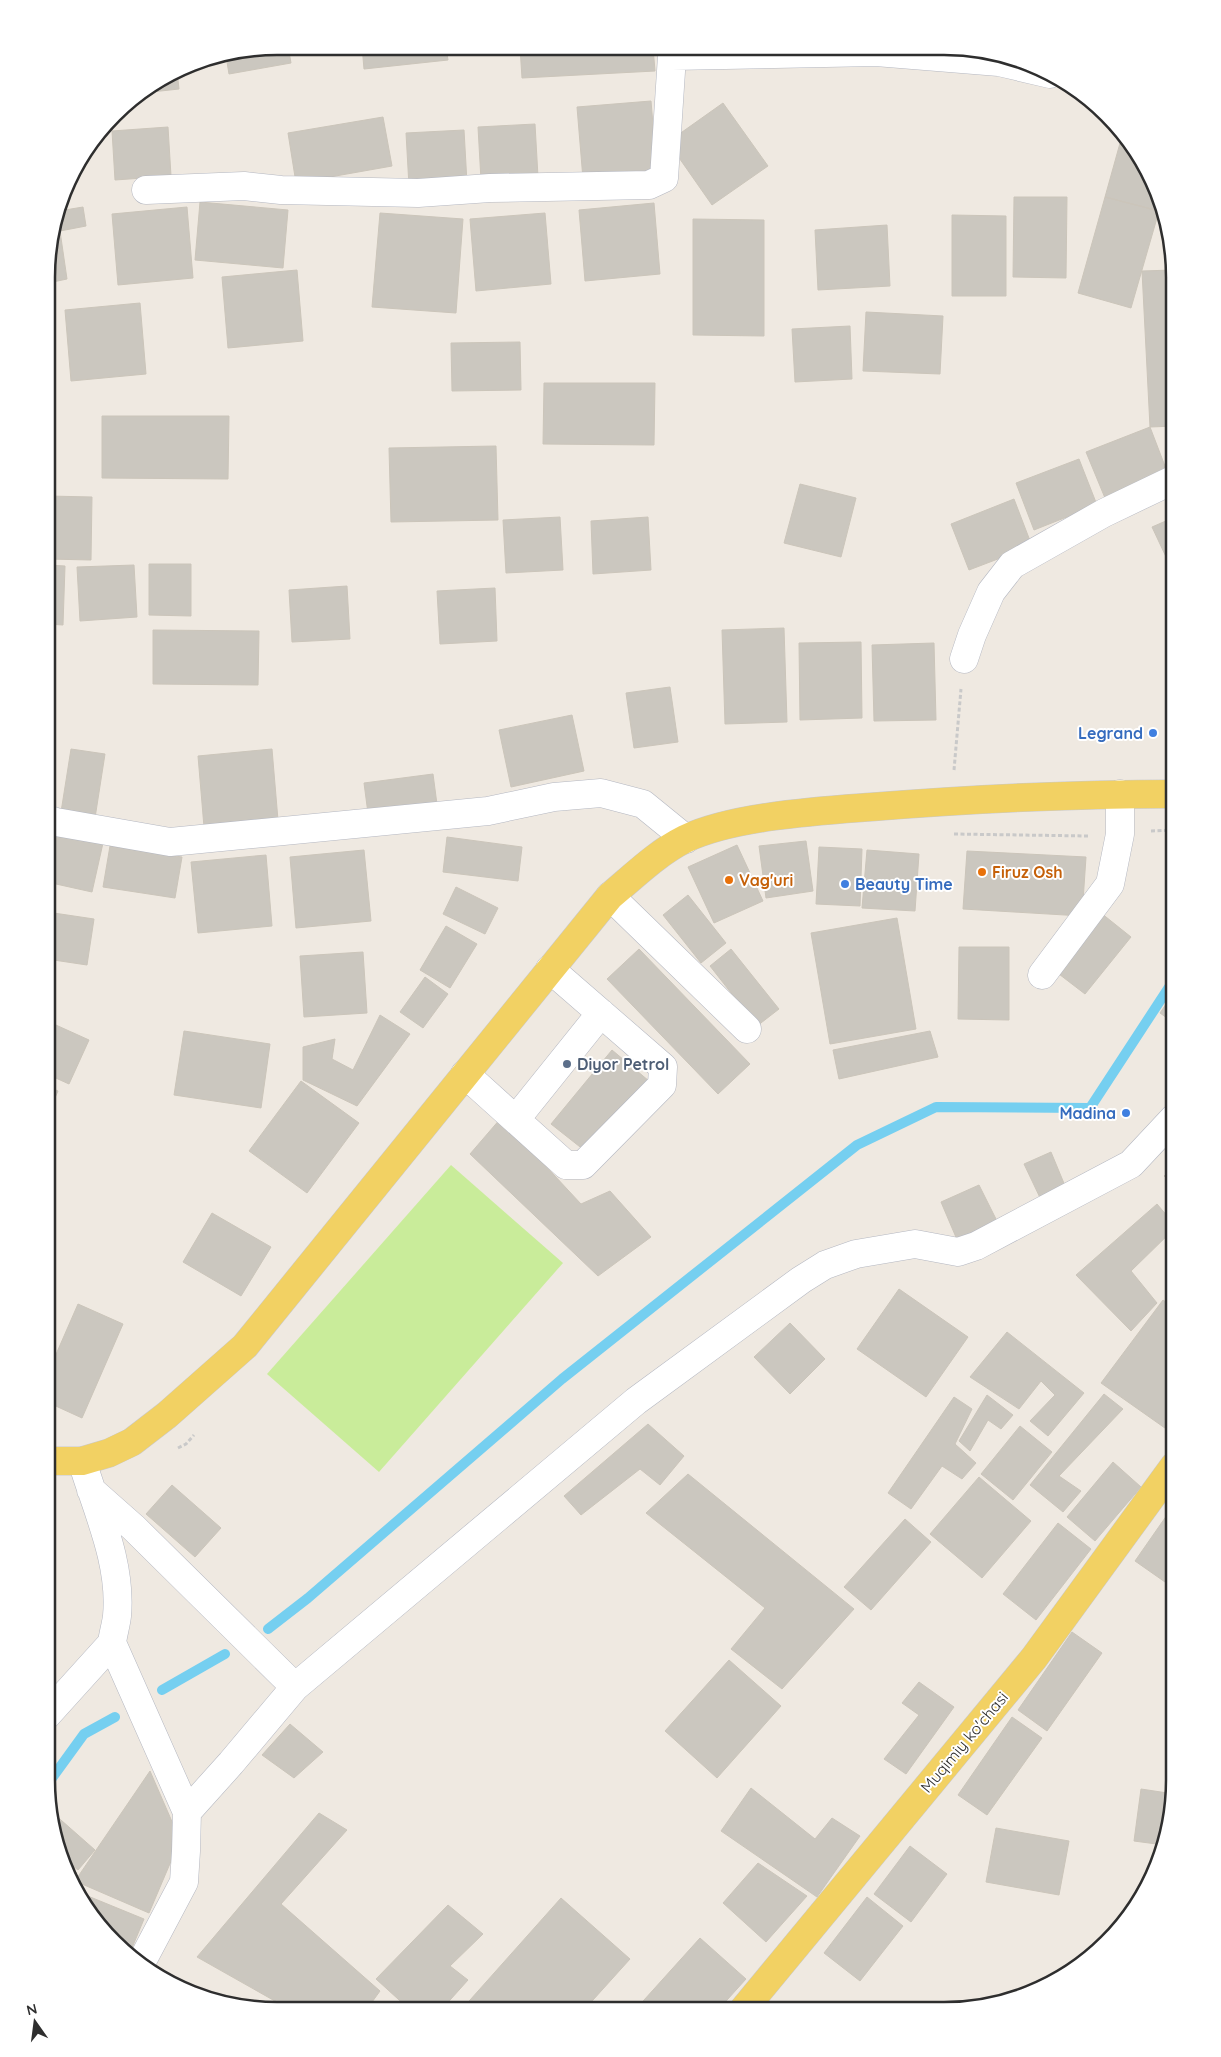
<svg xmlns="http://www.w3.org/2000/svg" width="1221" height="2057" viewBox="0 0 1221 2057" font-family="Quicksand,sans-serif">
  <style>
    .pitch { fill: #c9ec9a }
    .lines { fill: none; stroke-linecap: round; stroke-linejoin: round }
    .stream { stroke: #75cff0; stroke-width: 10 }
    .building { fill: #cbc7bf; stroke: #cbc5ba }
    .minor-casing { stroke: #b4b7c1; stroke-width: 29 }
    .major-casing { stroke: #c9c9c9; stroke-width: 29 }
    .path { stroke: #c9c9c9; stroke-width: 3; stroke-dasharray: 4 2.5; stroke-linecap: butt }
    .minor { stroke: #fff; stroke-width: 28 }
    .major { stroke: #f2d163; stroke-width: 28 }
    .shop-dot { fill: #3f7fe0; stroke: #fff; stroke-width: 2 }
    .food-dot { fill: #e8710a; stroke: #fff; stroke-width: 2 }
    .service-dot { fill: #5c6f8a; stroke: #fff; stroke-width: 2 }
    .labels { text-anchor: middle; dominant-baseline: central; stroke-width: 4; stroke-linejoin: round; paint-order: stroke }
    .shop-label { font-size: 16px; font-weight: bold; fill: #366cbe; stroke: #fff; text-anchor: end }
    .food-label { font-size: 16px; font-weight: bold; fill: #c56008; stroke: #fff; text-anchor: start }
    .service-label { font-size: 16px; font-weight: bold; fill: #4e5e75; stroke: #fff; text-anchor: start }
    .street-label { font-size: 16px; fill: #2e2e2e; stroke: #fff }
    .rim { fill: none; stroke: #2e2e2e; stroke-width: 2.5 }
  </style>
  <rect width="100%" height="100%" fill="#efe9e1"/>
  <path class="pitch" d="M451,1165L563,1263L379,1472L267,1374Z"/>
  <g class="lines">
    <path class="stream" d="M268,1629L308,1598L562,1379L857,1145L936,1107L1090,1108L1175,978
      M162,1690L225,1654
      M47,1785L84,1734L115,1717"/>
  </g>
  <path class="building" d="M277,46H288L291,63L229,74L226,56Z
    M362,46L446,47L448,60L364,69Z
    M520,47H653L655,71L522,78Z
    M177,71L179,89L142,93Z
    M651,101L657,172L583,179L577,107Z
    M723,103L768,166L712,205L668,142Z
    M383,117L392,166L296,183L288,133Z
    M535,124L538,177L481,180L478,127Z
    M168,127L171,176L115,180L112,131Z
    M464,130L467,183L409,186L406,133Z
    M1122,136L1128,138L1143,165L1141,172L1149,174L1157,189L1160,205L1159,211L1105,197Z
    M1014,197H1067L1066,278L1013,277Z
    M1105,197L1159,211L1131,308L1078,293Z
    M200,202L288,210L283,268L195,260Z
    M654,203L660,274L585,281L579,210Z
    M83,207L86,226L60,231L67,279L48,283V247L59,211Z
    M187,207L193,278L118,285L112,214Z
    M380,213L463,219L456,313L372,307Z
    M545,213L551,284L476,291L470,219Z
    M952,215L1006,216V296H952Z
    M693,219L764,220V336L693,335Z
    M887,225L890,286L818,290L815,230Z
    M297,270L303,341L228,348L222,277Z
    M1173,270L1175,426L1150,427L1142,271Z
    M140,303L146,374L71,381L65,310Z
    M866,312L943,316L940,374L863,371Z
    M850,326L852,379L795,382L792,329Z
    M520,342L521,390L452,391L451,343Z
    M544,383H655L654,445L543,444Z
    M102,416H229L228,479L102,478Z
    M1150,427L1168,474L1105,498L1086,452Z
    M496,446L498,520L391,522L389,448Z
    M1079,459L1097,505L1034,530L1016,483Z
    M800,484L856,498L841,557L784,543Z
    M48,496L92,497L91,560L48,559Z
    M1014,499L1032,546L969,570L951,524Z
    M560,517L563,570L506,573L503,520Z
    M648,517L651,570L593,574L591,521Z
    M1175,517V576L1152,527Z
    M149,564H191V616L149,615Z
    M48,565L65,566L63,625L48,624Z
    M134,565L137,617L80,621L77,567Z
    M347,586L350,639L292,642L289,590Z
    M495,588L497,641L440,644L437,591Z
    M784,628L787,722L725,724L722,630Z
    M153,630L259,631L258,685L153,684Z
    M861,642L862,718L800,720L799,643Z
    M934,643L936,720L874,721L872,645Z
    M670,687L678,742L634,748L626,693Z
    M572,715L584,771L511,787L499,730Z
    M71,749L105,754L95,818L61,812Z
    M272,749L278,820L204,827L198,756Z
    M433,774L438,812L369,821L364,783Z
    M47,831L103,843L92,892L47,882Z
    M447,837L522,847L518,881L443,872Z
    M806,841L813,891L766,898L759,846Z
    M737,845L763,901L714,923L688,867Z
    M110,846L182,857L175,898L103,887Z
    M819,847L862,849L860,906L816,904Z
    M364,850L371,921L296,928L290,857Z
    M867,850L919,854L915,911L862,908Z
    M967,851L1086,857L1082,916L963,909Z
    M266,855L272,926L198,933L191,862Z
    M456,887L498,908L485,934L443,914Z
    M688,895L726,943L701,963L663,915Z
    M47,912L94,919L87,965L47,959Z
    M1101,913L1131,937L1085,994L1055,971Z
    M897,918L916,1029L830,1044L811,933Z
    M446,926L477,944L450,988L420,970Z
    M959,947H1009V1020L958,1019Z
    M639,949L750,1064L718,1094L607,979Z
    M731,949L779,1009L757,1026L710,966Z
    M363,952L367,1013L304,1017L300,956Z
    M425,977L448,994L423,1028L400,1012Z
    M1175,991L1174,1023L1160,1013Z
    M380,1015L410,1034L357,1106L303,1080V1047L335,1039L332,1059L353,1070Z
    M47,1021L89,1040L69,1084L47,1074Z
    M184,1031L270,1044L261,1108L174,1095Z
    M930,1031L938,1057L839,1079L833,1050Z
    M612,1050L649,1081L589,1154L551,1124Z
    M301,1081L359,1123L307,1193L249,1151Z
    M47,1086L58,1091L47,1116Z
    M501,1118L581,1204L610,1191L651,1237L598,1276L470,1154Z
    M1051,1152L1068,1193L1043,1204L1024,1164Z
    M1174,1166V1186L1164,1176Z
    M979,1185L998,1223L958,1242L941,1202Z
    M1157,1204L1174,1224V1229L1131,1271L1157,1303L1131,1331L1076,1275Z
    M212,1213L271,1247L241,1296L183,1262Z
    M899,1289L968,1337L926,1397L857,1349Z
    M1163,1300L1174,1308V1429L1172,1433L1101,1383Z
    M78,1304L123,1324L82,1418L47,1402V1375Z
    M790,1323L825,1359L790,1394L754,1357Z
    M1007,1332L1084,1393L1048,1436L1030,1421L1055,1395L1041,1381L1019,1409L970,1377Z
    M1104,1394L1123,1409L1059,1476L1081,1491L1063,1512L1030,1485Z
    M987,1395L1013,1415L1001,1429L988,1420L970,1451L959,1441Z
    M954,1397L972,1409L955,1444L976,1463L962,1479L942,1466L911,1509L888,1493Z
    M648,1424L684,1456L660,1485L640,1469L581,1515L564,1496Z
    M1020,1426L1052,1452L1013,1500L981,1474Z
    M1113,1462L1141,1487L1095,1541L1067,1517Z
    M688,1474L854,1609L782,1689L731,1649L765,1608L646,1513Z
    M979,1477L1031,1521L982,1578L930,1534Z
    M172,1485L221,1528L195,1557L146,1514Z
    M1174,1505V1569L1165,1582L1135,1561Z
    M905,1519L931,1542L871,1610L844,1587Z
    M1058,1523L1091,1549L1036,1620L1003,1594Z
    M1072,1632L1102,1653L1047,1731L1018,1710Z
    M729,1660L781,1706L717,1778L665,1731Z
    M919,1682L954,1707L906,1774L884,1759L919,1715L902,1703Z
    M1012,1717L1042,1738L987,1815L958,1795Z
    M290,1724L323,1752L294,1778L262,1755Z
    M150,1771L180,1840L149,1913L75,1881Z
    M751,1788L815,1839L832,1818L860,1836L817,1897L721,1831Z
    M1141,1789L1174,1794L1164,1845L1134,1841Z
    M53,1813L95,1850L78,1870L62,1857Z
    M319,1813L347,1830L281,1904L380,1991L367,2009H289L197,1957Z
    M996,1828L1069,1841L1059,1895L986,1882Z
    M910,1846L947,1874L911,1922L874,1894Z
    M62,1861L77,1873L71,1881L64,1868Z
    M758,1863L807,1896L766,1942L723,1903Z
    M78,1892L144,1919L129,1955L94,1920Z
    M867,1897L903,1926L860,1981L824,1953Z
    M561,1898L630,1959L584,2010L462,2009Z
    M448,1905L483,1934L450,1966L468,1980L442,2009H409L376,1979Z
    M700,1938L746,1979L718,2010H635Z
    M926,2006L949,2010L925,2011Z"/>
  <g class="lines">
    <defs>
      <path id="minor" d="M671,47L672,56L876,52L999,62L1050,74
        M146,190L244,186L281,190L418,193L490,188L649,185L664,178L672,56
        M964,659L972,635L991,592L1012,565L1104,513L1175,479
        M47,819L56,822L170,842L488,811L554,797L601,793L643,804L686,839
        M610,896L747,1029
        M1042,975L1110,884L1120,834V794
        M465,1074L566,1165H583L662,1085L663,1067L550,969
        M516,1119L601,1013
        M82,1461C97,1511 122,1563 117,1616C116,1625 113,1634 112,1643L187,1812L186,1851L184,1882L140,1965
        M91,1490L134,1528L295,1687
        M46,1716L112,1643
        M187,1812L231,1763L295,1687L636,1401L801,1280L825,1265L856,1254L915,1244L958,1252L976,1246L1131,1164L1174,1118"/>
      <path id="major" d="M47,1461H82L109,1453L132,1442L167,1415L245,1346L610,896C634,876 657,853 685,839C733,816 818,811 871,807C972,799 1073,794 1175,794
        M743,2010L1034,1658L1174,1466"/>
    </defs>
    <use href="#minor" class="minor-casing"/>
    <use href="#major" class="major-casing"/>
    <path class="path" d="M954,770L961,689
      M1151,831L1175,830
      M954,834L1088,836
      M178,1448L186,1444L194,1435"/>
    <use href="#minor" class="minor"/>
    <use href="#major" class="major"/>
  </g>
  <g class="shop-dot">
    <circle cx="1153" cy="733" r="5"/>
    <circle cx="845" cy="884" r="5"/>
    <circle cx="1126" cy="1113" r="5"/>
  </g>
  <g class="food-dot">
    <circle cx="982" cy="872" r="5"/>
    <circle cx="729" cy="880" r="5"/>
  </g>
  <circle class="service-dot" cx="567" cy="1064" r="5"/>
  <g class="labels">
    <g class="shop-label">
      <text x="1143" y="733">Legrand</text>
      <text x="855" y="884" text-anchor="start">Beauty Time</text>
      <text x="1116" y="1113">Madina</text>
    </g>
    <g class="food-label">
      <text x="992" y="872">Firuz Osh</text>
      <text x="739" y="880">Vag'uri</text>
    </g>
    <g class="service-label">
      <text x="577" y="1064">Diyor Petrol</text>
    </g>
    <g class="street-label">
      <text transform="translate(964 1742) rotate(-50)">Muqimiy ko'chasi</text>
    </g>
  </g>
  <path d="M0 0H1221V2057H0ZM277 55H944A222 222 0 0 1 1166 277V1780A222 222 0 0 1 944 2002H277A222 222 0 0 1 55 1780V277A222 222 0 0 1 277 55Z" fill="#fff" fill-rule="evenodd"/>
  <path class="rim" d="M277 55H944A222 222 0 0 1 1166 277V1780A222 222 0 0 1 944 2002H277A222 222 0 0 1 55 1780V277A222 222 0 0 1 277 55Z"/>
  <g transform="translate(35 2022) rotate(346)" stroke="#ffffff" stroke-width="4" paint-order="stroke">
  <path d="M0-4L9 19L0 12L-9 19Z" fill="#2e2e2e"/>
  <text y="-8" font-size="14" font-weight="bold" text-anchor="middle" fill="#2e2e2e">N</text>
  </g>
</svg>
